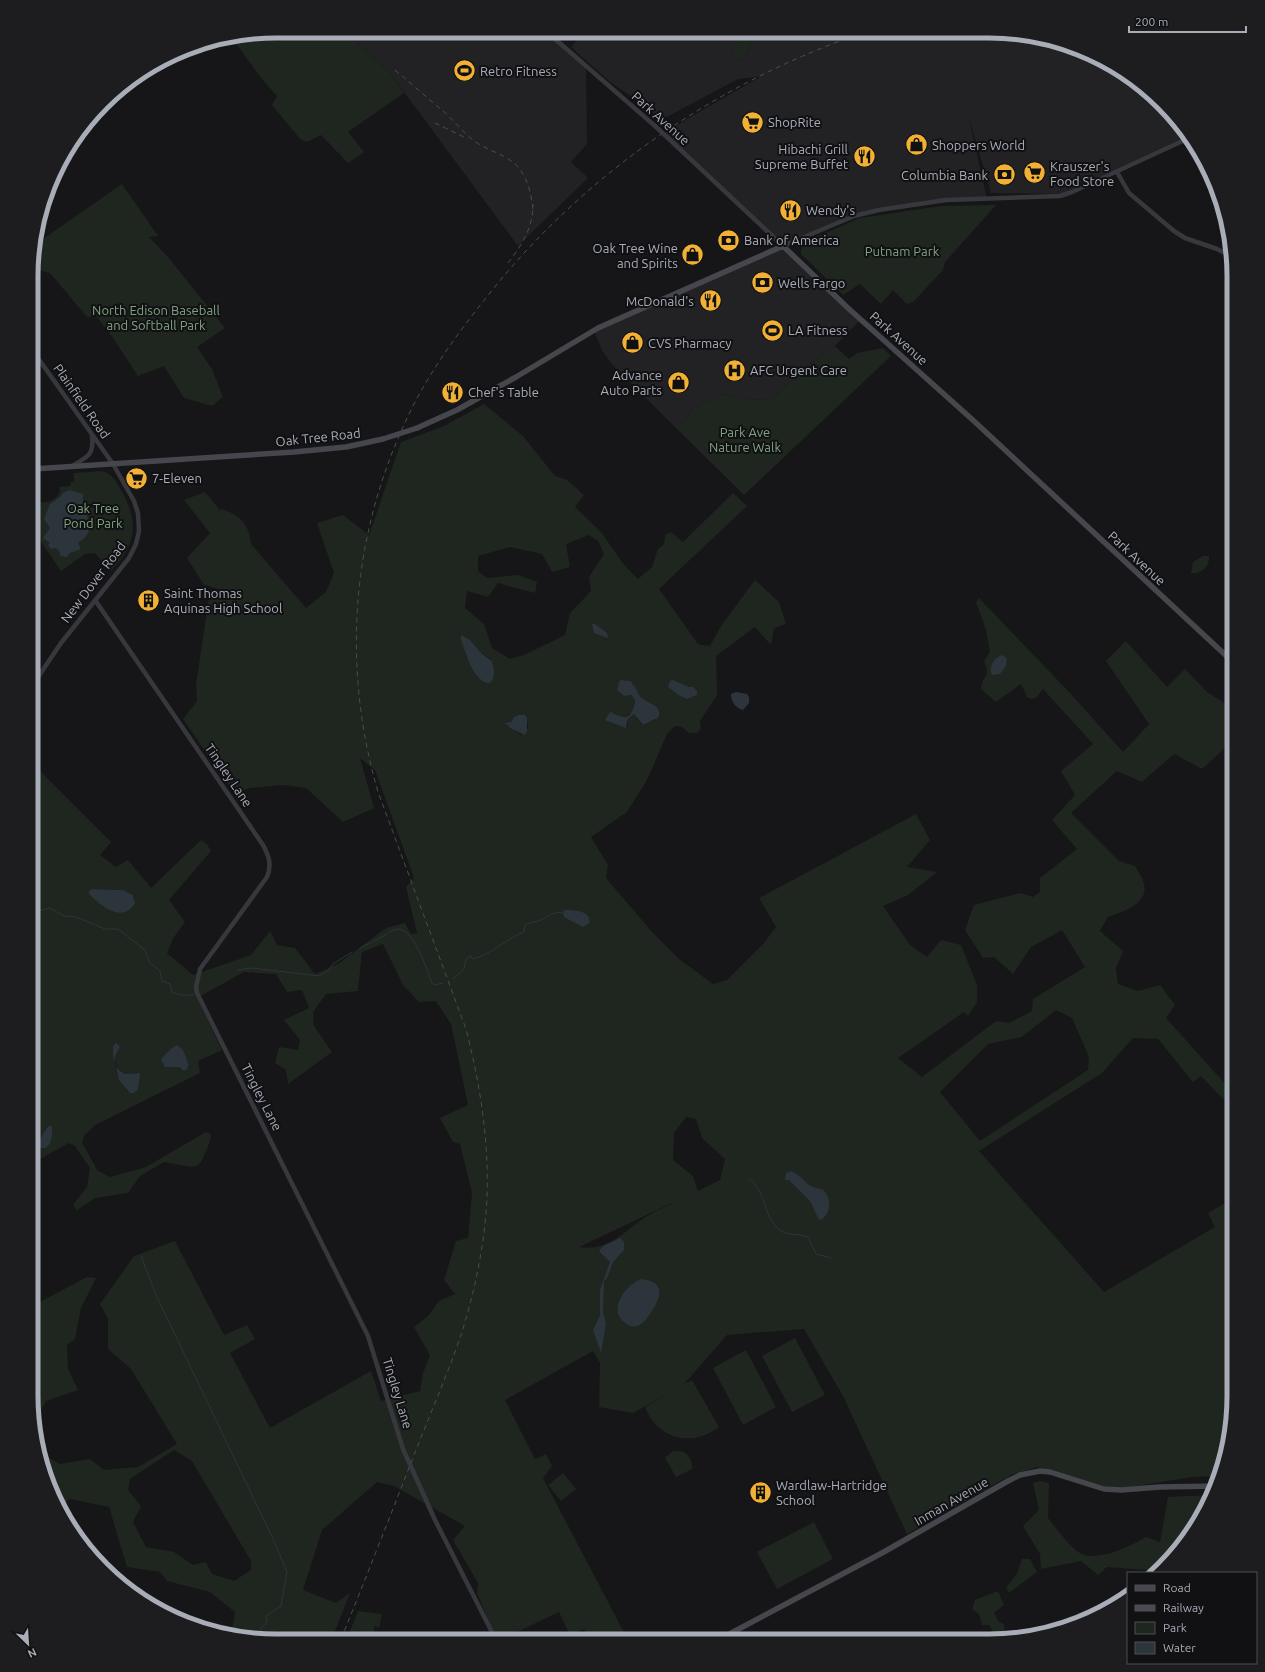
<svg xmlns="http://www.w3.org/2000/svg" width="1265" height="1672" viewBox="0 0 1265 1672" font-family="Ubuntu,sans-serif">
  <style>
    .built { fill: #222225 }
    .green { fill: #1e261f; fill-rule: evenodd }
    .water { fill: #2c353c }
    .lines { fill: none; stroke-linecap: round; stroke-linejoin: round }
    .stream { stroke: #2c353c; stroke-width: 1 }
    .tertiary { stroke: #37383d; stroke-width: 4.5 }
    .secondary { stroke: #45474d; stroke-width: 5.5 }
    .rail { stroke: #4a4c52; stroke-width: 1; stroke-dasharray: 5 4; stroke-linecap: butt }
    .tertiary-bridge { stroke: #37383d; stroke-width: 4.5 }
    .secondary-bridge { stroke: #45474d; stroke-width: 5.5 }
    .labels { text-anchor: middle; dominant-baseline: central; stroke-width: 4; stroke-linejoin: round; paint-order: stroke }
    .poi-label { font-size: 13px; fill: #a8adb8; stroke: #111113; text-anchor: start }
    .street-label { font-size: 13px; fill: #a8adb8; stroke: #111113 }
    .park-label { font-size: 13px; fill: #7fa381; stroke: #111113 }
    .rim { fill: none; stroke: #a8adb8; stroke-width: 5 }
  </style>
  <rect width="100%" height="100%" fill="#161618"/>
  <path class="built" d="M343,31L547,32L586,66L587,144L571,162L588,178L518,246L390,73Z
    M584,32H742L731,53L742,61L758,32L1021,33L1083,50L1125,72L1173,114L1188,136L1062,194L991,193L968,115L987,199H970L866,212L783,245L861,319L835,346L808,365L772,399L745,400L720,394L693,409L682,424L669,421L611,363L603,352L594,331L782,246L664,134L687,119L762,76L738,79L661,120L645,106L609,81L571,47Z"/>
  <path class="green" d="M276,31H343L390,73L404,93L348,132L364,152L348,163L321,135L307,142L300,139L272,105L277,96L261,78L232,38Z
    M742,32H758L742,61L731,53Z
    M122,184L158,236L149,237L168,257L225,328L197,347L212,369L223,397L212,406L184,398L164,366L138,376L113,338L96,316L87,317L50,273L39,270L33,262V246Z
    M996,205L945,262L943,270L913,302L907,304L893,290L881,304L860,284L843,295L801,254L802,243L860,218L941,206Z
    M835,346L849,359L857,353L883,348L891,356L744,495L669,421L682,424L693,409L720,394L745,400L772,399L808,365Z
    M484,404L523,436L555,476L567,480L584,495L575,507L601,532L625,566L638,579L652,567L658,549L664,544L665,535L671,532L683,542L733,493L747,506L659,589L698,644L710,646L721,626L755,580L779,602L786,624L774,628L771,645L755,627L716,656L717,695L700,721L701,729L697,733H689L682,727L675,726L667,734L647,780L627,812L591,837L608,865L606,878L653,933L679,959L713,984L727,980L763,944L776,927L759,898L916,814L930,840L907,867L937,872L908,895L883,906L910,945L927,957L941,940L961,945L977,985V1002L968,1016L964,1012L898,1058L922,1077L996,1021L1009,1023L1032,1011L1033,999L1085,967L1062,930L1031,947L1013,974L994,957L983,958L965,930L974,905L1020,893L1033,897L1040,892V878L1077,849L1052,820L1075,795L1061,771L1093,744L1043,689L1036,698L1031,699L1027,697L1021,684L996,702L981,689C981,676 992,678 984,661L990,652L986,630L976,602L979,598L1070,693L1123,752L1149,724L1106,661L1126,641L1167,687L1185,669L1207,692L1229,706L1234,701V740L1202,769L1174,754L1142,782L1117,771L1071,813L1119,861L1135,866C1138,872 1143,878 1144,884C1149,904 1122,912 1108,917L1100,931L1123,951L1116,968L1118,984L1138,991L1160,985L1175,1005L1166,1018L1228,1087L1234,1085V1103L1231,1107L1201,1076L1193,1082L1158,1039L1133,1038L1102,1073L979,1151L1104,1292L1215,1227L1208,1213L1234,1198L1233,1412L1220,1476L1192,1477L1124,1488L1104,1486L1037,1467L1011,1475L907,1534L843,1396L804,1329L727,1335L684,1384L692,1380L719,1427C692,1448 657,1439 645,1407L669,1393L633,1413L599,1407L600,1363L593,1351L505,1400L535,1459L546,1454L552,1466L543,1478L628,1640H590L584,1629L570,1635L559,1612L500,1640H496L477,1593L478,1583L453,1540L465,1526L394,1486L377,1482L322,1530L303,1590L336,1603L350,1593L332,1639H244L231,1636L235,1612L210,1592L167,1581L160,1572L127,1567L109,1507L70,1499L59,1508L39,1459L38,1452L60,1464L90,1459L104,1470L138,1467L177,1444L131,1369L108,1349V1319L100,1304L134,1256L175,1241L224,1335L247,1325L255,1339L230,1353L270,1428L371,1371L381,1401L420,1391L423,1373L430,1355L414,1327L428,1316L439,1301L455,1294L444,1280L456,1241L468,1238L472,1193L460,1144L453,1142L440,1118L468,1105L451,1024L436,1001L419,1002L403,985L383,944L362,952L358,991L326,994L313,1012L314,1026L332,1052L288,1084L286,1070L275,1063L279,1047L298,1050L300,1040L284,1020L309,1008L302,990L287,992L276,974L244,972L197,998L222,1050L198,1061L200,1073L95,1125L84,1136L82,1142L97,1170L110,1177L146,1167L206,1132L210,1133L211,1138L207,1149L201,1162L197,1166L191,1167L164,1162L140,1176L128,1193L95,1198L77,1210L73,1205L87,1187L90,1168L75,1146L69,1143L31,1164L32,763L111,842L100,855L116,867L128,860L151,888L201,840L207,844L211,851L169,900L185,922L174,937L167,953L193,975L251,955L270,931L277,945L295,948L315,974L338,964L386,928L405,923L411,934L417,933L406,887L414,878L375,770L360,758L374,808L343,822L306,788L283,785L249,788L235,794L183,719L197,701L196,684L210,591L220,595L222,590L204,585L187,558L210,533L184,500L205,492L220,510L221,509C239,514 250,525 251,544L306,608L326,592L334,573L317,523L343,515L369,535L401,442L444,426ZM589,535L598,541L604,554L589,577L591,591L570,613L565,635L524,655L510,659L492,648L484,624L465,608L467,591L488,597L498,583L535,593L537,582L518,575L487,578L478,571V556L510,547L542,554L552,572L570,567L566,544ZM465,636L481,653L491,659L494,668L464,646L461,640ZM624,680L632,683L656,720L641,724L634,714L628,719V726L624,727L607,721L606,718L614,714L621,718L627,717L632,712L635,700L631,695L624,696L617,688ZM527,718L528,728L521,735L506,725V722ZM93,889L123,890L133,895L135,900ZM1056,1010L1072,1018L1089,1057L1088,1070L980,1141L940,1092L988,1044L1022,1037ZM114,1044L119,1048L115,1054C115,1061 117,1072 125,1074C130,1074 134,1072 139,1073L138,1089L128,1091L118,1077L115,1066ZM174,1046L189,1063V1067L182,1070L179,1067H166L165,1055ZM686,1117L696,1119L702,1138L725,1159L720,1180L698,1191L693,1176L673,1160L674,1133ZM50,1125L52,1126V1136L38,1148V1143ZM674,1202C666,1207 657,1210 649,1215C624,1230 611,1252 579,1247ZM174,1450L192,1461L251,1561V1570L234,1581L212,1574L206,1562L193,1565L174,1552L146,1547L133,1522L141,1506L128,1490L130,1479Z
    M102,471C113,474 116,481 121,490C139,522 137,544 111,571L95,553L85,554L61,571L33,530V509L37,505L38,502C48,503 56,501 60,491L59,487L70,486L71,482H74V473Z
    M1203,556H1209C1210,567 1201,574 1191,573L1193,562Z
    M87,1277L96,1278L81,1308L75,1339L67,1345L68,1369L78,1390L46,1401L35,1422V1426L31,1396V1312L36,1304Z
    M795,1338L825,1395L792,1412L762,1356Z
    M746,1350L776,1407L743,1425L713,1368Z
    M673,1451C685,1449 693,1457 692,1469L676,1477L665,1458Z
    M563,1473L576,1489L561,1501L548,1485Z
    M1040,1481L1049,1483L1048,1518C1057,1529 1066,1542 1077,1551C1092,1565 1131,1546 1146,1537L1160,1542L1168,1497L1211,1495L1193,1532L1159,1571L1107,1567L1098,1575L1081,1561L1041,1569L1040,1554L1023,1526L1039,1510L1033,1483Z
    M814,1522L833,1559L777,1589L757,1552Z
    M1022,1559H1030L1037,1572L1009,1593L1006,1587L1017,1574Z
    M998,1591L1004,1605L994,1613L999,1622L1004,1624L1006,1639L997,1640L989,1625H982L979,1614L972,1609L975,1600Z
    M358,1611L382,1614L379,1628L374,1626V1639H347Z"/>
  <path class="water" d="M69,490L83,494V502L85,505C87,523 97,530 78,543L81,549L70,553L67,557L60,556V553L56,548L51,549L48,545L50,543L43,538L50,528L44,519L50,504L60,497L63,493Z
    M592,624H595L607,633L608,638L594,633Z
    M462,635L470,640L481,653L492,661C494,669 496,677 490,683C473,683 466,652 461,640V636Z
    M1002,655L1007,658L1006,666L1000,674L992,675C988,667 994,658 1002,655Z
    M621,680L630,681C636,686 637,693 641,697C647,704 664,705 658,718L645,724H642L634,714L628,719L626,728L607,721L605,720L609,713L611,712C626,721 632,719 635,700L631,695L624,696L617,690L619,682Z
    M673,680L689,687H693L697,691V695L687,699L680,696L668,687L670,681Z
    M736,692L747,694L749,697V703L743,710C736,709 730,700 731,694Z
    M519,715H525L527,718V732L524,735L510,728L505,723L512,721L514,717Z
    M92,889L123,890L133,895L135,903C122,924 101,906 89,894V891Z
    M566,910C575,910 592,911 589,923L583,927L581,926L564,917L563,911Z
    M116,1043L120,1047C113,1056 112,1068 125,1074L139,1073L140,1075L138,1089L134,1093H130L119,1080L113,1055V1046Z
    M177,1045L183,1050L189,1065L187,1069L184,1071L179,1067H165L161,1060C164,1055 172,1047 177,1045Z
    M50,1125L52,1126C52,1134 53,1144 45,1148H38C37,1143 46,1128 50,1125Z
    M791,1171C795,1173 800,1176 804,1180C806,1182 808,1185 811,1186C814,1188 819,1188 823,1190C832,1197 831,1216 820,1220L818,1218L810,1201L789,1180H785L786,1173Z
    M620,1238L624,1242V1250L613,1262L607,1278L604,1281L603,1312L606,1324L601,1353L593,1330L600,1315V1290L610,1262L599,1251L603,1246Z
    M641,1279C667,1282 661,1298 650,1314C647,1318 644,1323 639,1325C634,1328 629,1326 625,1323C607,1309 626,1285 641,1279Z"/>
  <g class="lines">
    <path class="stream" d="M32,916L38,911L50,908L64,916L76,917L105,929H118L145,950L149,962L160,971L162,981L170,984L172,992L180,995H194
      M360,948C368,944 377,940 385,935C387,934 390,931 393,930C413,922 426,969 432,983L435,985L443,983
      M237,970L252,968L319,976L329,970L333,964L352,952
      M453,979L464,969L466,959L471,956L473,959C492,954 506,939 524,932L525,925C530,922 536,922 541,920C550,916 553,911 563,913
      M749,1179C767,1190 763,1220 781,1231C789,1236 799,1233 808,1237L816,1254L831,1258
      M141,1256L156,1295L274,1541L287,1572L281,1606L266,1616L267,1622L261,1628L255,1639"/>
    <path class="tertiary" d="M547,32L655,126
      M669,139L783,246L854,216L879,210L946,200L1060,196L1072,192L1189,138
      M1117,172L1129,193L1174,231L1185,238L1217,249L1231,256
      M74,465C89,456 94,454 92,436
      M95,600L263,845C269,856 272,865 267,877L200,969L196,987L197,993L368,1336L403,1449L435,1520L496,1640
      M32,686L61,643L129,558L136,544L139,531L138,513L134,501L113,464L33,351"/>
    <path class="secondary" d="M417,428L457,410L516,377L598,328L783,246L849,309L975,422L1234,663
      M33,469L294,452L346,447L383,439
      M718,1640L882,1553L1008,1481L1020,1475L1040,1471L1050,1472L1104,1489L1121,1490L1160,1487L1216,1486"/>
    <path class="rail" d="M395,70C409,82 423,94 437,106C450,116 460,129 473,140C487,151 504,153 517,166C528,178 531,194 533,209
      M435,123L468,139
      M508,263C522,245 533,228 533,204
      M341,1639C368,1573 394,1506 420,1440C434,1405 449,1370 461,1335C475,1291 485,1243 487,1197C489,1139 480,1084 466,1029L378,792C340,661 352,526 414,404C438,358 470,317 503,277C598,165 723,81 862,33"/>
    <path class="tertiary-bridge" d="M655,126L669,139"/>
    <path class="secondary-bridge" d="M383,439L417,428"/>
  </g>
  <defs>
    <symbol id="stadium-disc" viewBox="-11 -11 22 22"><circle r="9.5" fill="#f2b134" stroke="#111113"/><path d="M0-5a6.5 5 0 1 0 0 10a6.5 5 0 1 0 0-10ZM-3.5-1.8h7v3.6h-7Z" fill="#111"/></symbol>
    <symbol id="supermarket-disc" viewBox="-11 -11 22 22"><circle r="9.5" fill="#f2b134" stroke="#111113"/><path d="M-6-5.5h2.5l.6 2H6L4.5 2H-2.5L-4.4-4H-6ZM-1.5 3.2a1.3 1.3 0 1 0 .1 0ZM3 3.2a1.3 1.3 0 1 0 .1 0Z" fill="#111"/></symbol>
    <symbol id="shop-disc" viewBox="-11 -11 22 22"><circle r="9.5" fill="#f2b134" stroke="#111113"/><path d="M-5-2.5h2.3a2.7 3.5 0 0 1 5.4 0H5L5.5 6h-11ZM-1.5-2.5h3a1.5 2.3 0 0 0-3 0Z" fill="#111"/></symbol>
    <symbol id="restaurant-disc" viewBox="-11 -11 22 22"><circle r="9.5" fill="#f2b134" stroke="#111113"/><path d="M-5-6h1v4h1v-4h1v4h1v-4h1v5L-1.5 .5V6h-2V.5L-5-1ZM5-6V6H3V1.5H1.5Q1.5-4 5-6Z" fill="#111"/></symbol>
    <symbol id="bank-disc" viewBox="-11 -11 22 22"><circle r="9.5" fill="#f2b134" stroke="#111113"/><path d="M-6-4H6V4H-6ZM0-2.3a2.3 2.3 0 1 0 0 4.6a2.3 2.3 0 1 0 0-4.6Z" fill="#111"/></symbol>
    <symbol id="hospital-disc" viewBox="-11 -11 22 22"><circle r="9.5" fill="#f2b134" stroke="#111113"/><path d="M-5-5h3v3.5h4V-5h3V5h-3V1.5h-4V5h-3Z" fill="#111"/></symbol>
    <symbol id="building-disc" viewBox="-11 -11 22 22"><circle r="9.5" fill="#f2b134" stroke="#111113"/><path d="M-4-6H4V6H1V3H-1V6H-4ZM-2.5-4.3h1.7v1.8h-1.7ZM.8-4.3h1.7v1.8H.8ZM-2.5-1h1.7V.8h-1.7ZM.8-1h1.7V.8H.8Z" fill="#111"/></symbol>
  </defs>
  <g fill-rule="evenodd">
    <use href="#stadium-disc" x="452" y="58" width="25" height="25"/>
    <use href="#supermarket-disc" x="740" y="110" width="25" height="25"/>
    <use href="#shop-disc" x="904" y="132" width="25" height="25"/>
    <use href="#restaurant-disc" x="852" y="144" width="25" height="25"/>
    <use href="#supermarket-disc" x="1022" y="160" width="25" height="25"/>
    <use href="#bank-disc" x="992" y="162" width="25" height="25"/>
    <use href="#restaurant-disc" x="778" y="198" width="25" height="25"/>
    <use href="#bank-disc" x="716" y="228" width="25" height="25"/>
    <use href="#shop-disc" x="680" y="242" width="25" height="25"/>
    <use href="#bank-disc" x="750" y="270" width="25" height="25"/>
    <use href="#restaurant-disc" x="698" y="288" width="25" height="25"/>
    <use href="#stadium-disc" x="760" y="318" width="25" height="25"/>
    <use href="#shop-disc" x="620" y="330" width="25" height="25"/>
    <use href="#hospital-disc" x="722" y="358" width="25" height="25"/>
    <use href="#shop-disc" x="666" y="370" width="25" height="25"/>
    <use href="#restaurant-disc" x="440" y="380" width="25" height="25"/>
    <use href="#supermarket-disc" x="124" y="466" width="25" height="25"/>
    <use href="#building-disc" x="136" y="588" width="25" height="25"/>
    <use href="#building-disc" x="748" y="1480" width="25" height="25"/>
  </g>
  <g class="labels">
    <g class="poi-label">
      <text x="480" y="71">Retro Fitness</text>
      <text x="768" y="122">ShopRite</text>
      <text x="932" y="145">Shoppers World</text>
      <text x="848" y="149" text-anchor="end">Hibachi Grill<tspan x="848" dy="15">Supreme Buffet</tspan></text>
      <text x="1050" y="166">Krauszer's<tspan x="1050" dy="15">Food Store</tspan></text>
      <text x="988" y="175" text-anchor="end">Columbia Bank</text>
      <text x="806" y="210">Wendy's</text>
      <text x="744" y="240">Bank of America</text>
      <text x="678" y="248" text-anchor="end">Oak Tree Wine<tspan x="678" dy="15">and Spirits</tspan></text>
      <text x="778" y="283">Wells Fargo</text>
      <text x="694" y="301" text-anchor="end">McDonald's</text>
      <text x="788" y="330">LA Fitness</text>
      <text x="648" y="343">CVS Pharmacy</text>
      <text x="750" y="370">AFC Urgent Care</text>
      <text x="662" y="375" text-anchor="end">Advance<tspan x="662" dy="15">Auto Parts</tspan></text>
      <text x="468" y="392">Chef's Table</text>
      <text x="152" y="478">7-Eleven</text>
      <text x="164" y="593">Saint Thomas<tspan x="164" dy="15">Aquinas High School</tspan></text>
      <text x="776" y="1485">Wardlaw-Hartridge<tspan x="776" dy="15">School</tspan></text>
    </g>
    <g class="street-label">
      <text transform="translate(661 118) rotate(42)">Park Avenue</text>
      <text transform="translate(899 338) rotate(42)">Park Avenue</text>
      <text transform="translate(82 401) rotate(55)">Plainfield Road</text>
      <text transform="translate(318 437) rotate(-6)">Oak Tree Road</text>
      <text transform="translate(1137 558) rotate(43)">Park Avenue</text>
      <text transform="translate(93 582) rotate(-53)">New Dover Road</text>
      <text transform="translate(229 775) rotate(56)">Tingley Lane</text>
      <text transform="translate(262 1097) rotate(63)">Tingley Lane</text>
      <text transform="translate(398 1393) rotate(73)">Tingley Lane</text>
      <text transform="translate(951 1501) rotate(-30)">Inman Avenue</text>
    </g>
    <g class="park-label">
      <text x="902" y="251">Putnam Park</text>
      <text x="156" y="310">North Edison Baseball<tspan x="156" dy="15">and Softball Park</tspan></text>
      <text x="745" y="432">Park Ave<tspan x="745" dy="15">Nature Walk</tspan></text>
      <text x="93" y="508">Oak Tree<tspan x="93" dy="15">Pond Park</tspan></text>
    </g>
  </g>
  <path d="M0 0H1265V1672H0ZM276 38H989A238 238 0 0 1 1227 276V1396A238 238 0 0 1 989 1634H276A238 238 0 0 1 38 1396V276A238 238 0 0 1 276 38Z" fill="#1d1d20" fill-rule="evenodd"/>
  <path class="rim" d="M276 38H989A238 238 0 0 1 1227 276V1396A238 238 0 0 1 989 1634H276A238 238 0 0 1 38 1396V276A238 238 0 0 1 276 38Z"/>
  <rect x="1127" y="1572" width="130" height="92" fill="#111113" stroke="#4d4f55"/>
  <rect x="1135" y="1585" width="20" height="6" fill="#45474d" stroke="#4d4f55"/>
  <text x="1163" y="1592" font-size="12" fill="#a8adb8">Road</text>
  <rect x="1135" y="1605" width="20" height="6" fill="#4a4c52" stroke="#4d4f55"/>
  <text x="1163" y="1612" font-size="12" fill="#a8adb8">Railway</text>
  <rect x="1135" y="1622" width="20" height="12" fill="#1e261f" stroke="#4d4f55"/>
  <text x="1163" y="1632" font-size="12" fill="#a8adb8">Park</text>
  <rect x="1135" y="1642" width="20" height="12" fill="#2c353c" stroke="#4d4f55"/>
  <text x="1163" y="1652" font-size="12" fill="#a8adb8">Water</text>
  <g transform="translate(28 1644) rotate(155)" stroke="#111113" stroke-width="3" paint-order="stroke">
  <path d="M0-3L7 15L0 10L-7 15Z" fill="#a8adb8"/>
  <text y="-6" font-size="11" font-weight="bold" text-anchor="middle" fill="#a8adb8">N</text>
  </g>
  <path d="M1129 26v6h117v-6" fill="none" stroke="#a8adb8" stroke-width="2"/>
  <text x="1135" y="26" font-size="12" fill="#a8adb8" stroke="#111113" stroke-width="3" paint-order="stroke">200 m</text>
</svg>
